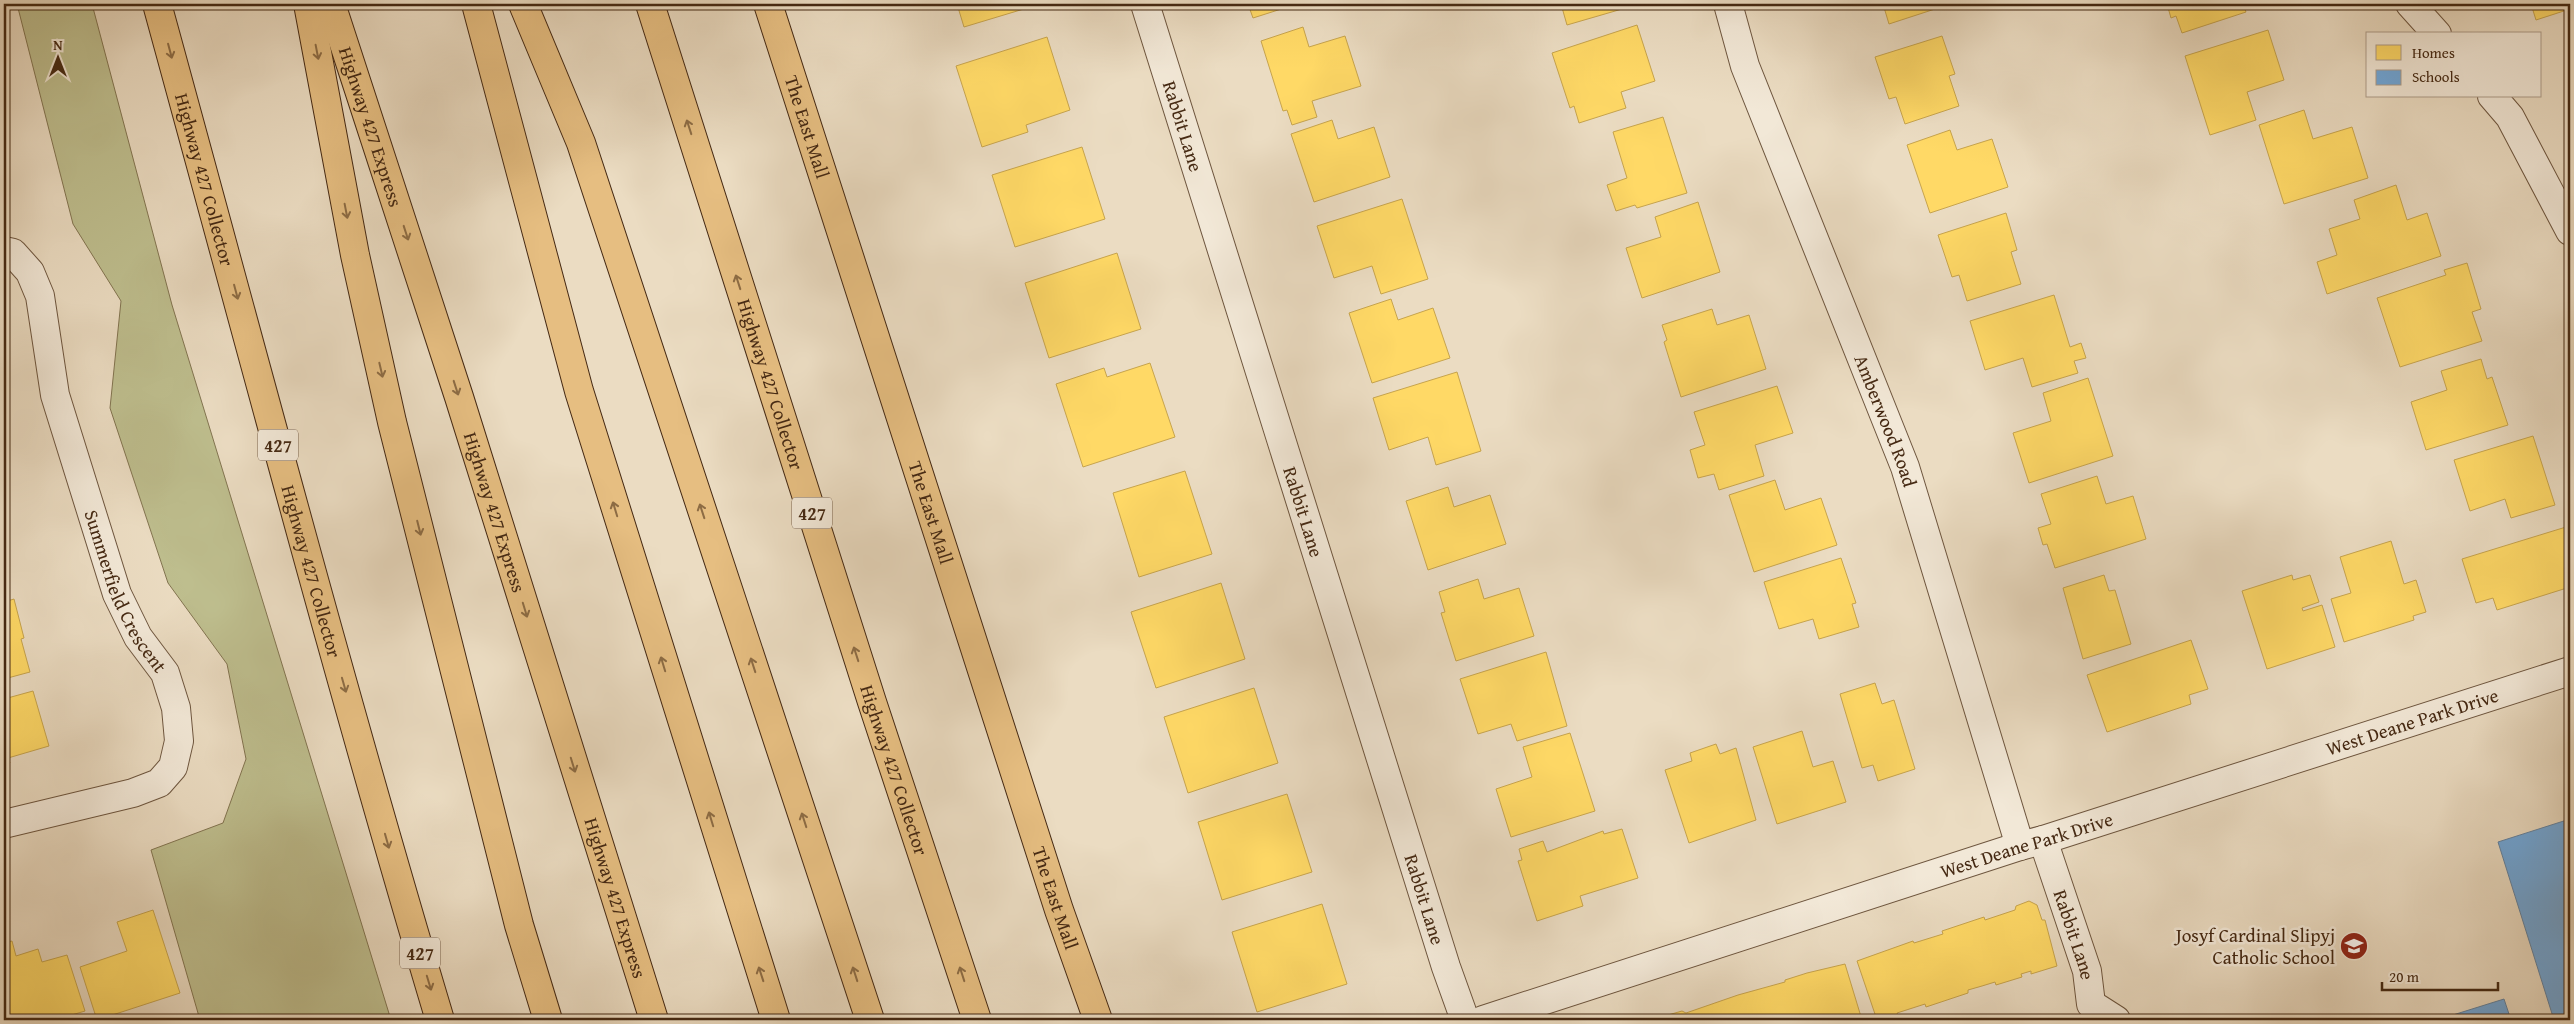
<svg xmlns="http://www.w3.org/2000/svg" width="2574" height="1024" viewBox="0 0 2574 1024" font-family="'Gentium Book Plus',serif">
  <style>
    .green { fill: #bebe8e; stroke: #827450 }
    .homes { fill: #ffd966; stroke: #c7a44d }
    .schools { fill: #6fa8dc; stroke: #6282a0 }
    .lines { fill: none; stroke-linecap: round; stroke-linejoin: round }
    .minor-casing { stroke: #6e563f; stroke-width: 30 }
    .major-casing { stroke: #452913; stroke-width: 30 }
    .highway-casing { stroke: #452913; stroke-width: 30 }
    .minor { stroke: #f2e8d7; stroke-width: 28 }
    .major { stroke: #e6be81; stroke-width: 28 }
    .highway { stroke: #e6be81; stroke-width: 28 }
    .oneway { stroke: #8d6c44 }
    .labels { text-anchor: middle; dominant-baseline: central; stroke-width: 5; stroke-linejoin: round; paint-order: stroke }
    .shield { fill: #f2e8d7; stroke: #79624e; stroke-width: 1 }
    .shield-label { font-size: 18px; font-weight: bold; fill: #452913 }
    .street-label { font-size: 19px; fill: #452913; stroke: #f2e8d7 }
    .poi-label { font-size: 19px; fill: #452913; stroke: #f2e8d7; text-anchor: end }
  </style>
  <rect width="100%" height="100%" fill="#ebdcc2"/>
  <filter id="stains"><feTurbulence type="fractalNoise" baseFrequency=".004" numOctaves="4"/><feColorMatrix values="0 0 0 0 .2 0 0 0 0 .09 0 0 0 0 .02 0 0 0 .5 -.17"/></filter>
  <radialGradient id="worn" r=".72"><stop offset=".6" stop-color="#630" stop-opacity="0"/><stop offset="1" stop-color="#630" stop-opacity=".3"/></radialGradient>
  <path class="green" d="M17,4H92L172,305L391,1020H200L151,850L223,823L246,759L227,664L168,583L110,408L121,301L73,224Z"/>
  <path class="homes" d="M957,4H1036L1037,5L964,27Z
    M1248,4H1297L1253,18Z
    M1561,4H1620L1622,9L1567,25Z
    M1883,4H1933L1935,9L1889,24Z
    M2167,4H2243L2246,12L2182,33L2176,16L2171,18Z
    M2531,4H2570V9L2536,20Z
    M1637,25L1655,81L1621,92L1626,108L1579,123L1574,106L1570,108L1552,53Z
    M1303,27L1309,47L1345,36L1361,86L1312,101L1317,117L1292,125L1287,110L1283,111L1261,41Z
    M2268,30L2284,80L2247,92L2256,120L2210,135L2185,56Z
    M1942,36L1955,74L1949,76L1959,106L1905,124L1896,97L1889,99L1875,57Z
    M1047,37L1070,110L1026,125L1028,132L982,147L956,66Z
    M2304,110L2313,139L2352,127L2368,178L2284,204L2259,125Z
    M1663,117L1687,193L1637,208L1635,205L1616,211L1607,185L1627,178L1613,132Z
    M1332,120L1338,139L1374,127L1390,177L1314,202L1291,134Z
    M1950,130L1957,150L1992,139L2008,187L1930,213L1907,145Z
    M1082,147L1105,219L1015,247L992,175Z
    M2396,185L2407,220L2427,213L2441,256L2327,294L2317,262L2337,255L2329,229L2360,219L2354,200Z
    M1402,199L1428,279L1381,294L1372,266L1334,278L1317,226Z
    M1698,202L1720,272L1642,298L1626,248L1661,237L1655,217Z
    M2006,213L2017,250L2011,252L2021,284L1967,301L1959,275L1952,277L1938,235Z
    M1117,253L1141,329L1049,358L1025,283Z
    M2467,263L2481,309L2472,312L2482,341L2400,367L2377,298L2446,275L2444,270Z
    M2054,295L2070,347L2081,343L2086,358L2074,361L2078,373L2032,387L2023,358L1985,370L1970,321Z
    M1391,299L1398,320L1433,308L1450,358L1372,383L1349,313Z
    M1712,309L1717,325L1749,315L1766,369L1681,397L1664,342L1667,340L1662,325Z
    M2481,359L2487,379L2492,377L2508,425L2426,450L2411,402L2447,390L2441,371Z
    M1150,363L1175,437L1083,467L1056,384L1104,368L1107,377Z
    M1457,372L1481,451L1436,465L1428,437L1389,450L1373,398Z
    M2088,378L2113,456L2029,483L2013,433L2051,421L2043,393Z
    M1777,386L1793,433L1755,445L1764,476L1719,490L1714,474L1698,478L1690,450L1705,445L1694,412Z
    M2533,436L2555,505L2511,518L2505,499L2470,511L2454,460Z
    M1185,471L1212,554L1139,577L1113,493Z
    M2097,476L2106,504L2133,496L2146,539L2055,568L2047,544L2043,545L2038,528L2051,524L2041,494Z
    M1775,480L1785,510L1821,498L1837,545L1754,572L1729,495Z
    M1448,487L1454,507L1490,495L1506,544L1428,570L1406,501Z
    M2566,527L2570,541V587L2497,610L2493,598L2476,603L2462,559Z
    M2391,541L2404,584L2416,580L2426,612L2413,616L2414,620L2344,642L2331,599L2351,593L2340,557Z
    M1841,558L1856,603L1852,604L1859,627L1819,639L1813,619L1779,629L1764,582Z
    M2104,575L2109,591L2115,590L2131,644L2083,659L2063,588Z
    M2292,575L2293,580L2310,575L2319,602L2302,608L2303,611L2322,605L2335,647L2267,669L2242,591Z
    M1478,579L1484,599L1519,588L1534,636L1456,661L1441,613L1445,612L1439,592Z
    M1221,583L1245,659L1156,688L1131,612Z
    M14,599L24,638L21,639L30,672L4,679V602Z
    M2191,640L2208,689L2189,695L2191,704L2107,732L2087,675Z
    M1546,652L1567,726L1517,741L1511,724L1478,734L1460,679Z
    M1875,683L1882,704L1894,700L1915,769L1878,781L1873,765L1862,768L1840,694Z
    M1254,688L1278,763L1188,793L1164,717Z
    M33,691L49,746L8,758L10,763L4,765V699Z
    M1802,731L1813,767L1833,761L1846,802L1777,824L1753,747Z
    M1570,733L1595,811L1511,837L1496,789L1532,777L1523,747Z
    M1716,744L1720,754L1736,748L1756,820L1689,843L1665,770L1692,761L1690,753Z
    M1287,794L1312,872L1222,900L1198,822Z
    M1622,829L1638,878L1580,896L1583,906L1537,921L1518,861L1522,860L1519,849L1543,841L1547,852L1603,831L1604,834Z
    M2029,901L2037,905L2042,920H2045L2057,966L2031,974V971L2021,974L2022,977L1996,985L1995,982L1982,986L1968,990V993L1926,1007L1925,1004L1897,1013L1899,1017L1889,1020H1877L1857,961L1913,941L1914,943L1943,934L1942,931L1984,917L1985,920L2015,910L2016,906Z
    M1322,904L1347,984L1257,1012L1232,932Z
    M153,910L180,993L97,1020L80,967L127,951L117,922Z
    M12,941L16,956L38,949L42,962L67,955L85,1011L55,1020H4V943Z
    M1845,964L1862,1020H1666L1668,1015L1682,1011L1686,1013L1738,995L1785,982V980L1807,973Z"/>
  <path class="schools" d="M2570,819V1020H2554L2498,842Z
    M2504,999L2511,1020H2437Z"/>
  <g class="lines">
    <defs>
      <g id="minor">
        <path id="s1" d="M1145,4L1446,967L1465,1020"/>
        <path id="s2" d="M1728,4L1745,66L1905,467L2020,846"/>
        <path d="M2410,4L2437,34"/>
        <path d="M2492,96L2510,117L2570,231"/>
        <path id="s3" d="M4,251L13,253L30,272L40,296L55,395L117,594L138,637L165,673L176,708L179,741L173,767L159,783L133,793L4,824"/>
        <path id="s4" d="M2043,840L2087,971L2091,1004L2116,1020"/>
        <path id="s5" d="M1483,1020L2020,846L2043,840L2570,671"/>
      </g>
      <g id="major">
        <path id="s6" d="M768,4L1059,910L1098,1020"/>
      </g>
      <g id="highway">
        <path id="s7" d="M157,4C250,343 339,683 440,1020"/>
        <path d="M308,4L355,255L392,422L519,925L548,1020"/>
        <path id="s8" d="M331,4L459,397L654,1020"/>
        <path d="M476,4L579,391L776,1020"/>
        <path d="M523,4L581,143L870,1020"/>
        <path id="s9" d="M650,4L872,702L977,1020"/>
      </g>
    </defs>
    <use href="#minor" class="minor-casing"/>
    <use href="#major" class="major-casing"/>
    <use href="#highway" class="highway-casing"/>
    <use href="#minor" class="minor"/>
    <use href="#major" class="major"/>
    <use href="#highway" class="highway"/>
  </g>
  <defs><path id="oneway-shaft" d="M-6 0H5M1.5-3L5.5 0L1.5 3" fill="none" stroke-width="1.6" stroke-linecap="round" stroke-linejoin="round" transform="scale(1.25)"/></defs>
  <g class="oneway">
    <use href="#oneway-shaft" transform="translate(170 51) rotate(75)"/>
    <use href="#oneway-shaft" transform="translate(317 52) rotate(79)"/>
    <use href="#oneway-shaft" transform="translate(689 127) rotate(-108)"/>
    <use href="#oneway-shaft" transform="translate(346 211) rotate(79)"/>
    <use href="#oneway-shaft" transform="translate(406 233) rotate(72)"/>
    <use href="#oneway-shaft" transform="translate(738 282) rotate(-108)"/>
    <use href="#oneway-shaft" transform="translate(236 292) rotate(75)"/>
    <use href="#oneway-shaft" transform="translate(381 370) rotate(77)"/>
    <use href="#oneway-shaft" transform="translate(456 388) rotate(72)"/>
    <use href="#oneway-shaft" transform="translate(615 509) rotate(-107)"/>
    <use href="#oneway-shaft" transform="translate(702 511) rotate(-108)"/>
    <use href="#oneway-shaft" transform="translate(419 528) rotate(76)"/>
    <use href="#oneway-shaft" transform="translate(525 610) rotate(73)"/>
    <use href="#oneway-shaft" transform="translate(856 654) rotate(-108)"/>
    <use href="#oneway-shaft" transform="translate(663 664) rotate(-107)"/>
    <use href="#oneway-shaft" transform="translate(753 665) rotate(-108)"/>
    <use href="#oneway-shaft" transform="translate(344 685) rotate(74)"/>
    <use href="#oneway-shaft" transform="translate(573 765) rotate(73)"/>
    <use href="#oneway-shaft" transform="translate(711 819) rotate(-107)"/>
    <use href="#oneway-shaft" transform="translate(804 820) rotate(-108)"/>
    <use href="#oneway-shaft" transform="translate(387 841) rotate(74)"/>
    <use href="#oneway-shaft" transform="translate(761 974) rotate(-108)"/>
    <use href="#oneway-shaft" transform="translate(855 974) rotate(-108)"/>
    <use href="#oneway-shaft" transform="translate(962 974) rotate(-108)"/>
    <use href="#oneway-shaft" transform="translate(429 983) rotate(73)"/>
  </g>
  <defs>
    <symbol id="school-disc" viewBox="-11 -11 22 22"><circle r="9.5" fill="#8f2418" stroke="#f2e8d7"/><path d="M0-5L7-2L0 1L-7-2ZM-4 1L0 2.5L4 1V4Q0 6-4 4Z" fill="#fff"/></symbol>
  </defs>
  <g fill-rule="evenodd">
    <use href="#school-disc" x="2338" y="930" width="32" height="32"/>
  </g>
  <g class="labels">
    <g class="shield">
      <rect x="258" y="429.5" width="40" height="31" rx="4"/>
      <rect x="792" y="497.5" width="40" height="31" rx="4"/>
      <rect x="400" y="937.5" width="40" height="31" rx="4"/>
    </g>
    <g class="shield-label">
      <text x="278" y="445">427</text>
      <text x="812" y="513">427</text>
      <text x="420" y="953">427</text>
    </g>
    <g class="street-label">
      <text stroke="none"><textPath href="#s8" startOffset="129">Highway 427 Express</textPath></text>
      <text stroke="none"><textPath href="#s1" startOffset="128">Rabbit Lane</textPath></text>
      <text stroke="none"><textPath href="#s6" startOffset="129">The East Mall</textPath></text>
      <text stroke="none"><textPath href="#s7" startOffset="182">Highway 427 Collector</textPath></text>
      <text stroke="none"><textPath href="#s9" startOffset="399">Highway 427 Collector</textPath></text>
      <text stroke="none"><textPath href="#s2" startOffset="446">Amberwood Road</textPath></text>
      <text stroke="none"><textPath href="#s8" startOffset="534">Highway 427 Express</textPath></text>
      <text stroke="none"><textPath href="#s6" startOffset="534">The East Mall</textPath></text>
      <text stroke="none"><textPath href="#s1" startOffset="532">Rabbit Lane</textPath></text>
      <text stroke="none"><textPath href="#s7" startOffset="588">Highway 427 Collector</textPath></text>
      <text stroke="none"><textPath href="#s3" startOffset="370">Summerfield Crescent</textPath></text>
      <text stroke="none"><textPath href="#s5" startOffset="976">West Deane Park Drive</textPath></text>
      <text stroke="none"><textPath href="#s9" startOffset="804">Highway 427 Collector</textPath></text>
      <text stroke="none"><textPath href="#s5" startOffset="571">West Deane Park Drive</textPath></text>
      <text stroke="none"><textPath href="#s8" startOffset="938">Highway 427 Express</textPath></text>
      <text stroke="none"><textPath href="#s6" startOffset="939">The East Mall</textPath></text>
      <text stroke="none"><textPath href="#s1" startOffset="938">Rabbit Lane</textPath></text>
      <text stroke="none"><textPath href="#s4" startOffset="100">Rabbit Lane</textPath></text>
    </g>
    <g class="poi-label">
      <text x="2335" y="935">Josyf Cardinal Slipyj<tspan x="2335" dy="22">Catholic School</tspan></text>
    </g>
  </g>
  <rect width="2574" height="1024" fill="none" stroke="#ebdcc2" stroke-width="20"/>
  <rect x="5" y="5" width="2564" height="1014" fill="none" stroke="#452913" stroke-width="2.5"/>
  <rect x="10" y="10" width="2554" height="1004" fill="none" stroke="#452913"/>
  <rect x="2366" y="32" width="175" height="65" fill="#f2e8d7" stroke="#ad9c89"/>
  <rect x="2376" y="45" width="25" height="15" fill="#ffd966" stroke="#ad9c89"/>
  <text x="2412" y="58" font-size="15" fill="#452913">Homes</text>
  <rect x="2376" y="70" width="25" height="15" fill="#6fa8dc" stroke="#ad9c89"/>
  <text x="2412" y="82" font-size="15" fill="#452913">Schools</text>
  <g transform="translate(58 58)" stroke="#f2e8d7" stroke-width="4" paint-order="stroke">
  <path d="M0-4L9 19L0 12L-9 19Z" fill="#452913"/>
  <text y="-8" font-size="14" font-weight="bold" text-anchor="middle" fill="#452913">N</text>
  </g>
  <path d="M2382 982v8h116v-8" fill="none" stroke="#452913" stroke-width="2.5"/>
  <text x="2389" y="982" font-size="15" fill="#452913" stroke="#f2e8d7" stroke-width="4" paint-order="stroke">20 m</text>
  <rect width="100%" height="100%" filter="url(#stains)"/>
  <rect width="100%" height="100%" fill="url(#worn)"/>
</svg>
